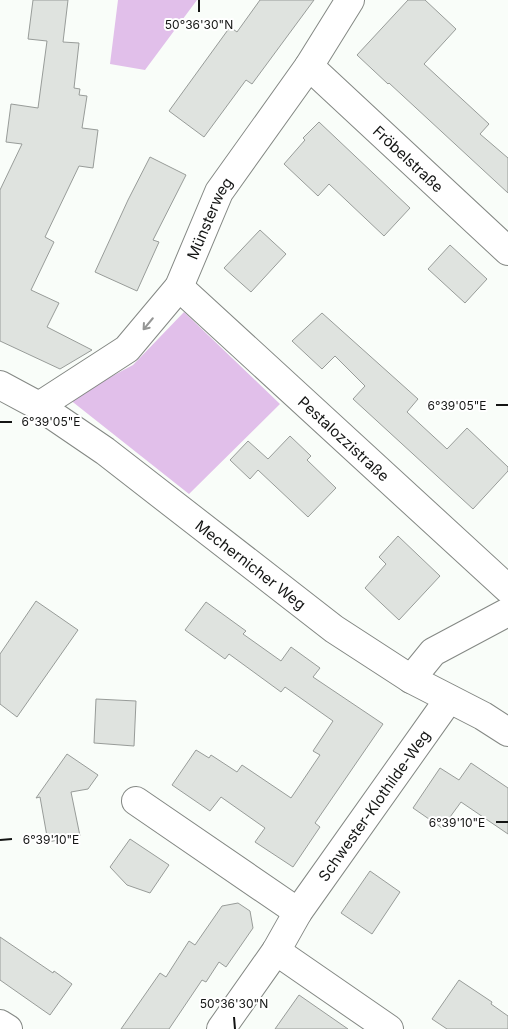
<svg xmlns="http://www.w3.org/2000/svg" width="508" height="1029" viewBox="0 0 508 1029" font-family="Inter,sans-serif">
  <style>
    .green { fill: #e1bfea }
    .building { fill: #dfe3df; stroke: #989c99 }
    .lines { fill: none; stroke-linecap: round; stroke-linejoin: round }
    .minor-casing { stroke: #848884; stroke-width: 30 }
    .tertiary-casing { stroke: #848884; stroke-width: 30 }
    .minor { stroke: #fff; stroke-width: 28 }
    .tertiary { stroke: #fff; stroke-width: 28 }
    .oneway { stroke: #959695 }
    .ticks { fill: none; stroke: #141514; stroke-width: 2 }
    .labels { text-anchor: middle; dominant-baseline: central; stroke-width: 4; stroke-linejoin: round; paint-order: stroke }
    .street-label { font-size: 15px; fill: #141514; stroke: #fff }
    .ticks-label { font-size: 12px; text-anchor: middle; fill: #141514; stroke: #fff; stroke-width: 4; stroke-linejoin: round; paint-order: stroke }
  </style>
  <rect width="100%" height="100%" fill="#f9fdf9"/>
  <path class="green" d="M118,0H197L145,70L110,64Z
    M184,312L280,404L189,494L69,399L133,365Z"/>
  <path class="building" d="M33,0H68L63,42L79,43L74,88L80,89L79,95L87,96L82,128L98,130L93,168L79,166L45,237L54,242L31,290L59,303L47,327L92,350L60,369L0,341V190L22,144L6,142L11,104L38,108L47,41L28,39Z
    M260,0H314L252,84L246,80L204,137L169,111L230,27L237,32Z
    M408,0H425L456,29L424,64L489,124L480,134L508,158V193L389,83L388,84L357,55Z
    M319,122L410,208L384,236L329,184L318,196L284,164L305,140L303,138Z
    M150,157L186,175L153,240L159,242L137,291L95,272L128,200Z
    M260,230L286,254L251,292L224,268Z
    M450,245L487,279L465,303L428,269Z
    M322,313L418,399L407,412L447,449L467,428L508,467V471L473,509L353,399L365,386L335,356L322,369L292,341Z
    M290,436L311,456L307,460L336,488L308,517L258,470L250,479L230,460L248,441L268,459Z
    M398,536L440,576L399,620L365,588L386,564L379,557Z
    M36,601L78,630L17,717L0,704V654Z
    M206,602L246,631L243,634L281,661L291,647L320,668L313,677L383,724L315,823L320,827L293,867L255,842L265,828L221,797L210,811L172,785L196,750L209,758L211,755L237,772L242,765L291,798L320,755L313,751L333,721L285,687L281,692L229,654L225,659L185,630Z
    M96,699L136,701L134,746L94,743Z
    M67,754L98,775L88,789L71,792L80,836L48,842L40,797L36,798Z
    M471,763L508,788V834L461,802L442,828L413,808L440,768L459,780Z
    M130,839L169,865L150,893L127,885L110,867Z
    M370,871L400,892L372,934L341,913Z
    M238,903L250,911L253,928L226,967L219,962L206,982L202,980L169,1029H121L160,973L166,977L189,941L195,945L222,906Z
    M0,937L53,973L54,971L72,984L50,1015L0,980Z
    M459,980L492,1002L491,1004L508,1016V1029H447L432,1019Z
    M299,995L348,1029H275Z"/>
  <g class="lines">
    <defs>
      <g id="minor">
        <path id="s1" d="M309,66L508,251"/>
        <path id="s2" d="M179,287L508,589"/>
        <path id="s3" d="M39,406L127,349L179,287L219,192L309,66L350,0"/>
        <path d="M411,679L433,652L508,612"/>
        <path d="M136,801L298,912"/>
        <path d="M276,951L389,1029"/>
        <path d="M0,1024L8,1029"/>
        <path id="s4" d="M221,1029L276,951L298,912L449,699"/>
      </g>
      <g id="tertiary">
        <path id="s5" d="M0,385L39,406L105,451L334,629L411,679L483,716L508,732"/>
      </g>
    </defs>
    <use href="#minor" class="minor-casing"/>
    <use href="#tertiary" class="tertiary-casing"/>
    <use href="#minor" class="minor"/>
    <use href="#tertiary" class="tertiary"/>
  </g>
  <defs><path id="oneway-shaft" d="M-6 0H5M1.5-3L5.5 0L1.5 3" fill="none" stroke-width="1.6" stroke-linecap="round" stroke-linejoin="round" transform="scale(1.25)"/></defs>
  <use class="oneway" href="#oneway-shaft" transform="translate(148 324) rotate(130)"/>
  <path class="ticks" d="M199,0V12M496,405H508M0,422H12M496,822H508M0,840L12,839M234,1017L235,1029"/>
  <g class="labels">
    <g class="street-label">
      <text stroke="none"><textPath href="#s1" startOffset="136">Fröbelstraße</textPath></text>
      <text stroke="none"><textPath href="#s3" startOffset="261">Münsterweg</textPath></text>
      <text stroke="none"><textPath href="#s2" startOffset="224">Pestalozzistraße</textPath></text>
      <text stroke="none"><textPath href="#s5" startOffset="309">Mechernicher Weg</textPath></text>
      <text stroke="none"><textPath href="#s4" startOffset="271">Schwester-Klothilde-Weg</textPath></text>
    </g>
  </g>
  <g class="ticks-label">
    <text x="199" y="29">50°36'30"N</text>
    <text x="457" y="410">6°39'05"E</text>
    <text x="51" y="426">6°39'05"E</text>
    <text x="457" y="827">6°39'10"E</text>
    <text x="51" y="844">6°39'10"E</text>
    <text x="234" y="1008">50°36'30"N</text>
  </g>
</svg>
